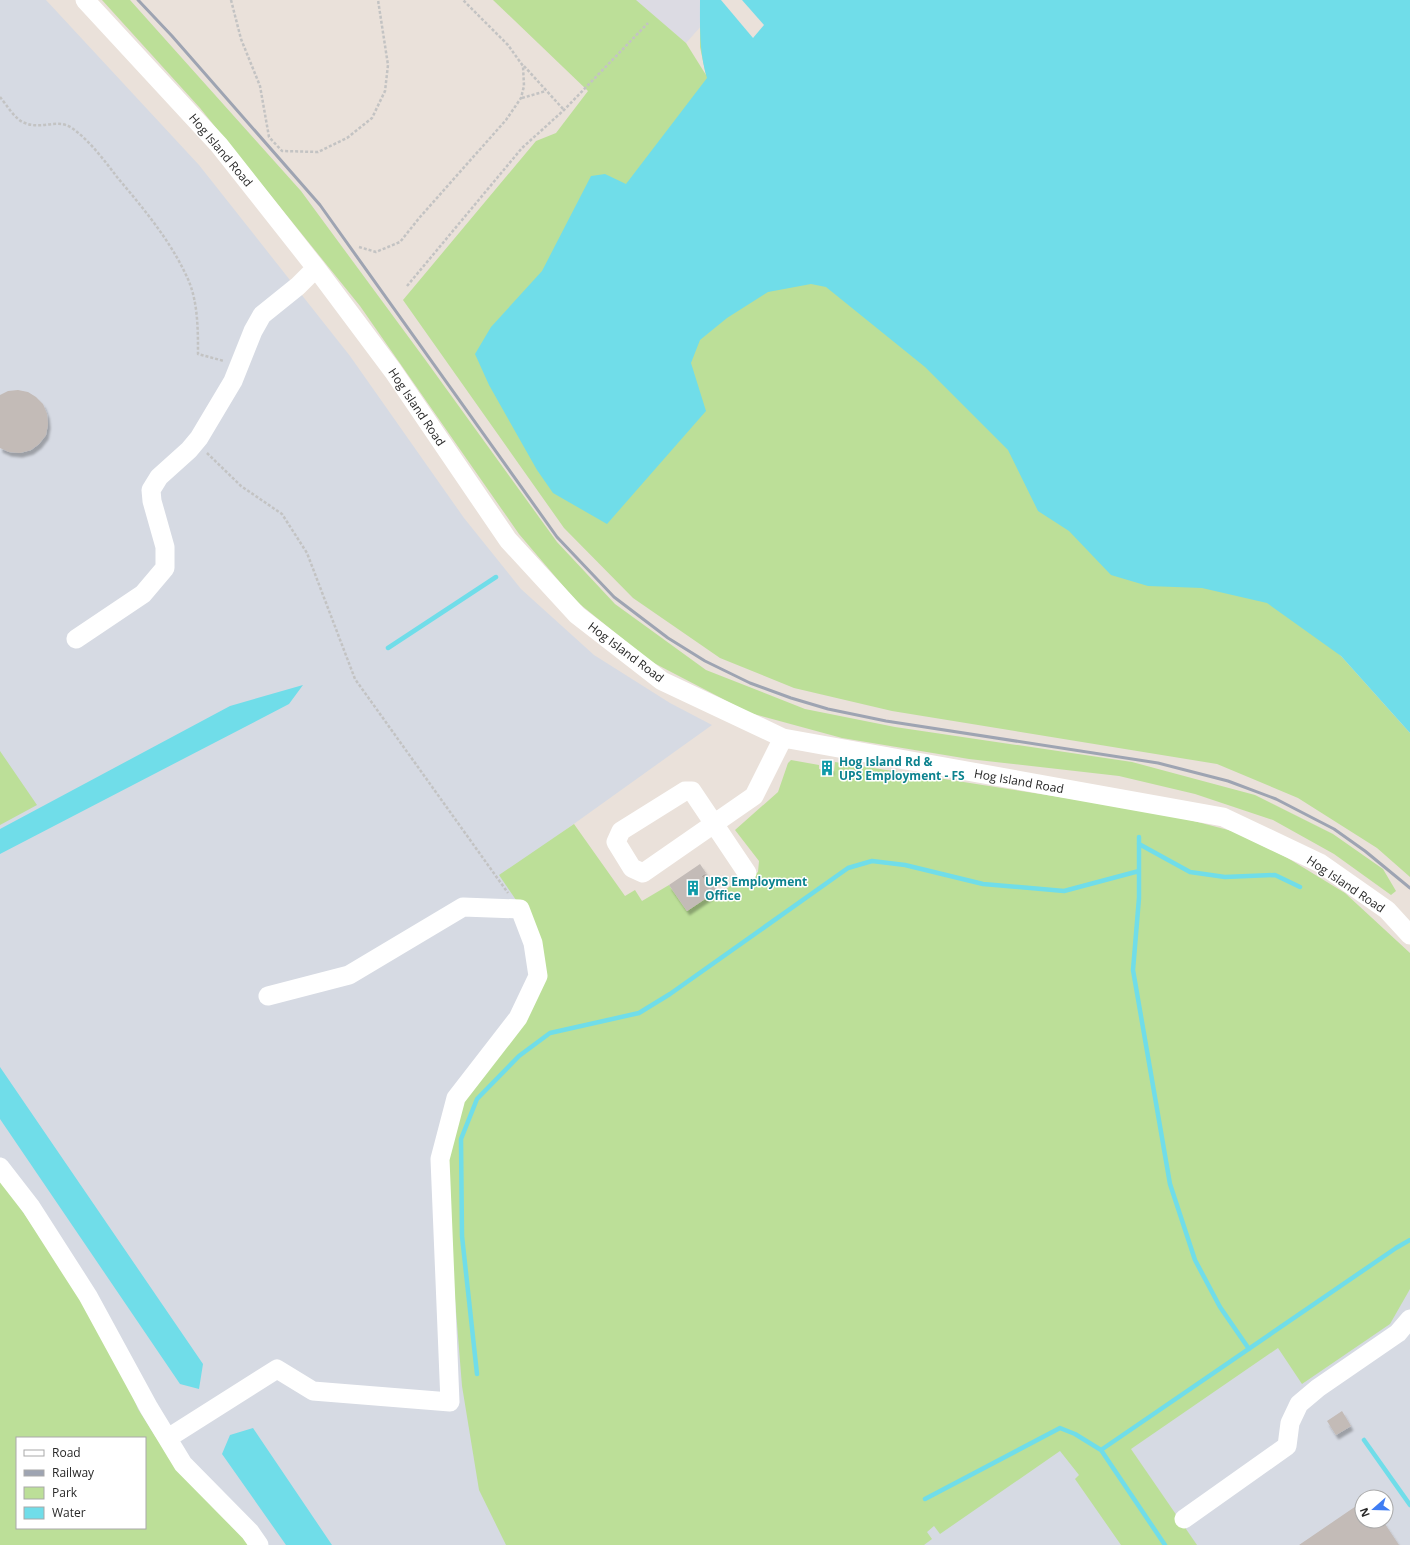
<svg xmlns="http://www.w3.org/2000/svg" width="1410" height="1545" viewBox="0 0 1410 1545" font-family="'Open Sans',sans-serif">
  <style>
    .industrial { fill: #dcdbe3 }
    .airport { fill: #d6dae3; fill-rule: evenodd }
    .green { fill: #bcdf98; fill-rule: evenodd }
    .water { fill: #70dde9 }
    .pier { fill: #eae1da }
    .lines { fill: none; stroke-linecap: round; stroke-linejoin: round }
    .stream { stroke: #70dde9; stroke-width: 4.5 }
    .building { fill: #c3bbb7; filter: url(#shadow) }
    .path { stroke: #c3c3c3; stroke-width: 2.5; stroke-dasharray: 3 2; stroke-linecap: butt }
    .minor { stroke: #fff; stroke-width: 19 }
    .rail { stroke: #9ea4b2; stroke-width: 3 }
    .labels { text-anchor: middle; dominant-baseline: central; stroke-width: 3; stroke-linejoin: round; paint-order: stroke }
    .street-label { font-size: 12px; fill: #282828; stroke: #fff }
    .culture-label { font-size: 12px; font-weight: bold; fill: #0d838f; stroke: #fff; text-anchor: start }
  </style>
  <defs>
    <filter id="shadow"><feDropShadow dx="2.5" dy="4.5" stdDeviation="1" flood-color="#0004"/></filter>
  </defs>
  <rect width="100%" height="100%" fill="#eae1da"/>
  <path class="industrial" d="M635,0H701L702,25L686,43Z"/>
  <path class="airport" d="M0,0H46L199,165L350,356L464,518L521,589L594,655L670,703L712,725L543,846L645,990L1410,971V1545H0ZM17,1438H145V1528H17ZM1362,1497H1386V1521H1362Z"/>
  <path class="green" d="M102,0H130L301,191L424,358L557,542L615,604L706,670L805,709L895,727L1132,762L1255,795L1333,834L1383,869L1396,891L1391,895L1334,854L1273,820L1195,794L1119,776L969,759L842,738L750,713L650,661L576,601L519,534L360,306L200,108Z
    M493,0H636L686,43L706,75L700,47V0L1341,656L1410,733V877L1377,848L1298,798L1217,764L892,711L794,688L720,658L633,598L564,528L403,300L536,141L556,133L588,91Z
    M0,751L37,805L0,825Z
    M791,760L819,765V769L834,771L835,762L1163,813L1232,831L1286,857L1345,893L1410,953V1289L1390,1324L1302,1384L1278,1348L1131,1449L1197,1545H1121L1075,1479L1079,1475L1060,1451L940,1534L934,1526L927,1532L932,1539L924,1545H506L479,1490L462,1386L446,1186L452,1126L473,1083L533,1006L531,922L499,875L574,824L625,896L635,890L642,901L669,885L687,911L717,891L720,894L743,876L750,878L758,872L759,861L735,830L778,792L788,763Z
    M0,1178L75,1289L125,1377L138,1409L155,1436L174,1463L252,1545H0ZM17,1438H145V1528H17Z"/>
  <path class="water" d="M700,0H1410V733L1341,656L1267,603L1202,588L1148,586L1111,575L1069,531L1038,511L1008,450L925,367L826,287L811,284L768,292L727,318L700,340L691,363L706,411L607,524L553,493L537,470L489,385L475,354L491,327L542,271L591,176L605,174L626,184L707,78C699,52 700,27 700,0Z
    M303,685L289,704L0,854V829L230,706Z
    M0,1067L203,1364L199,1389L180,1384L0,1119Z
    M253,1428L332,1545H286L222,1454L230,1435Z"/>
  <path class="pier" d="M721,0H742L764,25L753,38Z"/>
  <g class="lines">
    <path class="stream" d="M388,648L496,577
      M1139,837V898L1133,970L1170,1184L1195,1260L1220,1307L1249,1349
      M1139,844L1190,872L1225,877L1275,875L1300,887
      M477,1374L462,1236L461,1139L477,1099L519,1056L550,1033L639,1013L670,994L848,868L872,861L905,865L983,884L1064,891L1139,871
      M1364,1440L1410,1505
      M1101,1450L1396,1248L1410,1240
      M925,1499L1060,1428L1075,1434L1101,1450L1165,1545"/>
  </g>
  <path class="building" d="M18,390L28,392L36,397L43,404L47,414L48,424L46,435L39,444L31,450L20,453L9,452L0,448V395L8,391Z
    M822,766L832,768L831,771L822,768Z
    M700,864L706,873L701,876L707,884L711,882L717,891L687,911L669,885Z
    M1342,1411L1351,1426L1336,1435L1327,1421Z
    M1362,1502V1521H1383L1399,1545H1299Z"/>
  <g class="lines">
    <path class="path" d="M231,0L241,39L260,86L269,137L282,151L318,152L347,138L372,118L385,91L388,65L378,0
      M524,66L564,110
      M0,97C7,105 15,120 25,123C41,130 57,118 72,128C90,141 104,160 117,177C143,208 170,240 187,277C198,300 198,329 198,354L224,361
      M522,98L546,91
      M359,247L376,252L400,242L420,217L506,120L521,98L524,86L523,66L508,45L463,0
      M407,286L522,148L564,110L648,23
      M207,453L241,486L282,514L307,553L355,679L508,893"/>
    <path class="minor" d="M85,0L219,145L316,268L393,371L508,540L577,615L662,681L783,738L1223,817L1320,863L1387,910L1410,935
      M76,639L143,594L165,568V547L152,501L151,490L159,477L189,450L199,438L233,381L253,331L262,315L298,286L316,268
      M747,873L692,791H685L621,831L616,842L632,868L643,873L754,796L783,738
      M0,1167L31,1207L88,1296L149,1408L183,1464L250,1532L259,1545
      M168,1438L277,1369L313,1391L450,1402L440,1159L456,1098L518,1018L538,976L533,943L520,909L463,907L349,975L268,996
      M1184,1519L1287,1446L1290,1423L1299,1404L1318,1388L1398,1333L1410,1319"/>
    <path class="rail" d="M138,0L172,36L320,205L557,537L614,597L668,638L705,661L750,683L791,698L828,709L886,721L1158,763L1228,781L1276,799L1334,829L1365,851L1410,888"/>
  </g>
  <defs>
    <symbol id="building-bare" viewBox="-9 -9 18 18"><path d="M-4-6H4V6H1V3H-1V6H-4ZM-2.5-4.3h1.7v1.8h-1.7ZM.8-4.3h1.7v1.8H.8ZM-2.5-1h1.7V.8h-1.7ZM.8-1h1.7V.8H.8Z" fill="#0f9aa8" stroke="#fff" stroke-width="2.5" paint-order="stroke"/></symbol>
  </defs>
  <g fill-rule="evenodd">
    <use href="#building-bare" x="816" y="757" width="22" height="22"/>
    <use href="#building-bare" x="682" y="877" width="22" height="22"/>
  </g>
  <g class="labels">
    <g class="street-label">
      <text transform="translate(221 150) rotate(50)">Hog Island Road</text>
      <text transform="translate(417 407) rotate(56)">Hog Island Road</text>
      <text transform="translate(626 652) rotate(37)">Hog Island Road</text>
      <text transform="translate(1019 781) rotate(10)">Hog Island Road</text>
      <text transform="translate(1346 884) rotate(34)">Hog Island Road</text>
    </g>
    <g class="culture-label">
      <text x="839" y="761">Hog Island Rd &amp;<tspan x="839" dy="14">UPS Employment - FS</tspan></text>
      <text x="705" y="881">UPS Employment<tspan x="705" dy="14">Office</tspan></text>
    </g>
  </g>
  <rect x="16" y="1437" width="130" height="92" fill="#ffffff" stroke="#a9a9a9"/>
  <rect x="24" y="1450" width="20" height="6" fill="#ffffff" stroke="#a9a9a9"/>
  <text x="52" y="1457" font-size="12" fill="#282828">Road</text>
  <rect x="24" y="1470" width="20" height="6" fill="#9ea4b2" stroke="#a9a9a9"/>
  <text x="52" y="1477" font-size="12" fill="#282828">Railway</text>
  <rect x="24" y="1487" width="20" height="12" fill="#bcdf98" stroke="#a9a9a9"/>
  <text x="52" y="1497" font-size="12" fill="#282828">Park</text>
  <rect x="24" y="1507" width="20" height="12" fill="#70dde9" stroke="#a9a9a9"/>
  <text x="52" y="1517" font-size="12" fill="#282828">Water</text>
  <g transform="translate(1374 1509) rotate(250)"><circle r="19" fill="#ffffff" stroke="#a9a9a9"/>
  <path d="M0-3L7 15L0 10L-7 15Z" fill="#3f7df3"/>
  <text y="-6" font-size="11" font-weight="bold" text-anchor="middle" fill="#282828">N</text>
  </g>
</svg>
